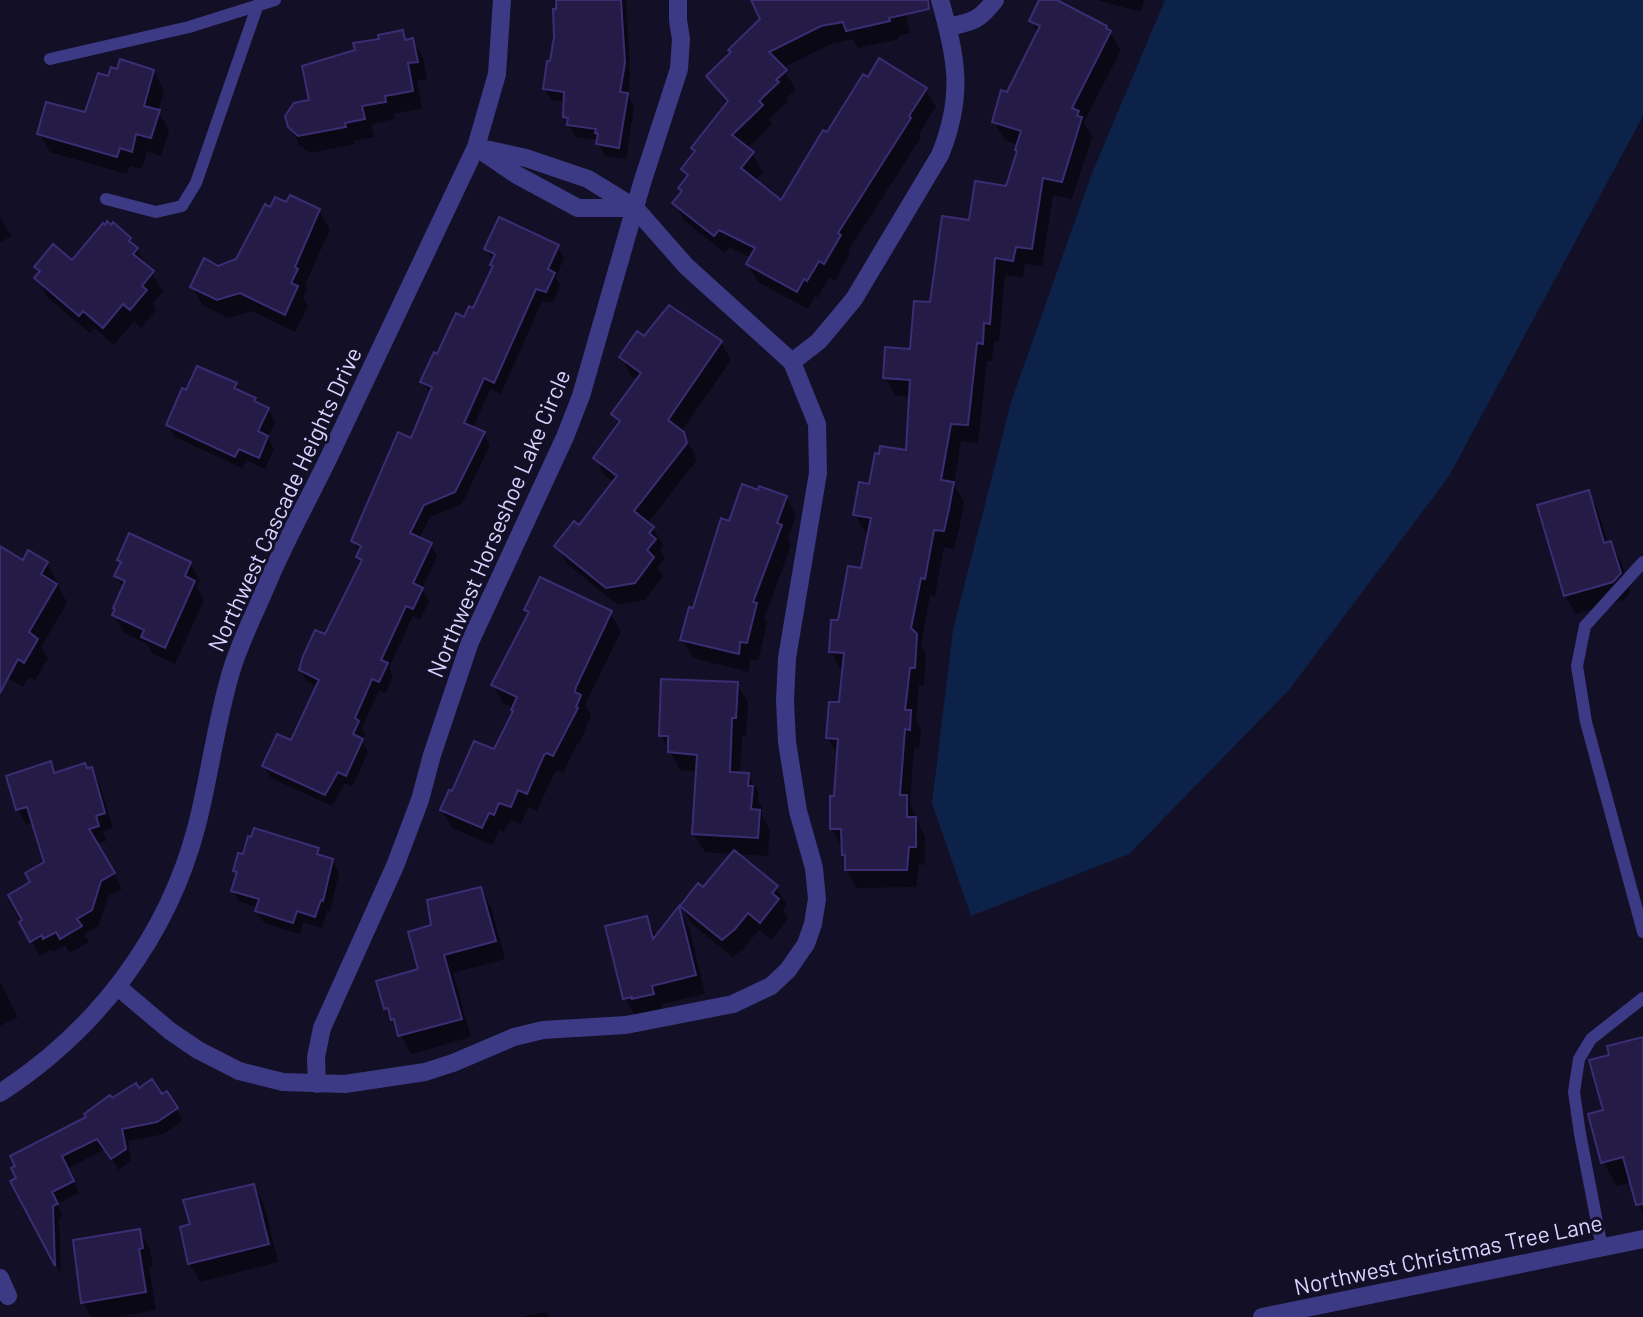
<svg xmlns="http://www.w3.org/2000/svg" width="1643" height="1317" viewBox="0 0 1643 1317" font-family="Barlow,sans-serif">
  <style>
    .water { fill: #0c2248 }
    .shadow { fill: #0007 }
    .building { fill: #241b47; stroke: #3b2d73; stroke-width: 2 }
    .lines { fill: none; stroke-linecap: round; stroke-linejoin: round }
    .lane { stroke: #3d3a85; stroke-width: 12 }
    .street { stroke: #3d3a85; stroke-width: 18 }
    .labels { text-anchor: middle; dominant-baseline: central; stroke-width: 6; stroke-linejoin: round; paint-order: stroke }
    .street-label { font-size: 23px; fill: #d9d4ff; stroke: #130f26 }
  </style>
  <rect width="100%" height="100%" fill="#130f26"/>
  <path class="water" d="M1165,0H1643V116L1449,476L1289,690L1129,854L971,916L932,803L953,630L1011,402L1092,173Z"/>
  <path class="shadow" d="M554,0H626L630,76L628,95L634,107L626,159L605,156L598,144L599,140L576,137L565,117V102L551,100L544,88L556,37Z
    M753,0H903L910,33L898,36L899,39L858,48L853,39L831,44L782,68L796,89L786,98L788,101L769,119L772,124L747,149L752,154L763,172L755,181L782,202L868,79L925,89L936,107L919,134L921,137L848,251L850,254L835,281L829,278L817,298L815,296L808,309L758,282L748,264L751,258L730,247L725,253L685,221L674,203L683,192L688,178L683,170L696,154L693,148L727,105L708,76L762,19Z
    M1041,0H1053L1106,27L1121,50L1084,122L1092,137L1072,199L1053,195L1042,266L1025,264L1023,278L1005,275L999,341H994L992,361H987L978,443L961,441L954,485L964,502L959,528L954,549L944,547L935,596L930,595L921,645L926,654L924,686L919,685L916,721L921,730L919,748L914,747L910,804L925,837V865L919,864L916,887L857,888L846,869L842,847L832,829L839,757L828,738L841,704L844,670H841L831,652L839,622L862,570L869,533L865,532L855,514L871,486L907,452L910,397L895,395L885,377L912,351L931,304L971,222L1007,188L1018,153V145L1005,140L994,122L1038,33L1031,21Z
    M1097,0H1144L1141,12Z
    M402,32L407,41L413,40L423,58L427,79L417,81L422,108L394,114L395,119L371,124L374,137L354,141L355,144L310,153L300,145L289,127L311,101L357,51Z
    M153,71L164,90L158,111L169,130L161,156L147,151L142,169L130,166L127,174L50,152L39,133L86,114L109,78Z
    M287,204L319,211L330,229L305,285L307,289L303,298L308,306L295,332L252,311L228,318L203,305L192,287L218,267L237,261L271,209Z
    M0,218L11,236L0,243Z
    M130,239L163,291L153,303L156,310L141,328L134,321L114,345L94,328L90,333L47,297L37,278L40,274L36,267L72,263Z
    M557,246L564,258L556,277L560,286L553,303L542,301L501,394L490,389L473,428L483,433L490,445L462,504L430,517L419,539L430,544L437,556L422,589L429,601L420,620L413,616L389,668L393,676L386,693L379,690L362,728L365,734L362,741L368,752L352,787L345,783L332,806L271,778L264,766L291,742L318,687L307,682L300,670L325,637L362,563L358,557L360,553L353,541L411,440L431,394L422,382L465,319L474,311L494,268V262L486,249Z
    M644,338L721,342L731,360L681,432L694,452L696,461L647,524L653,528L663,545L660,549L665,558L657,567L663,576L645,600L618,605L567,564L556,546L579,527L614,482L605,476L595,458L619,425L613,414L638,380L631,375L621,357Z
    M235,384L240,393L255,399L258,405L268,409L275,422L268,437L274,449L265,469L246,460L242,468L175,437L168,425L187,392Z
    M1588,492L1598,510L1608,544L1611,543L1621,561L1630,593L1624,600L1576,614L1565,595Z
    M786,497L796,516L788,539L791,545L764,619L767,623L758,661L750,659L749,672L693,658L682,639L730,523Z
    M0,548L23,562L47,563L67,603L41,647L48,659L35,680L29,677L23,687L0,673Z
    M119,560L190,563L200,581L197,587L204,600L175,664L153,654L146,643L124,633L114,615L124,589L116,576L122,564Z
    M526,610L610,613L621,631L585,705L591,714L580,743L578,742L563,773L558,770L554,773L537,811L528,807L521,824L510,820L504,832L499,830L492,845L452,828L442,810L453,794L495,752L514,713V708L503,703L493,685L529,614Z
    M737,684L748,702L746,736H742L740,774L748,775L759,793L758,800L762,807V816L770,830L768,856L736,854L776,887L787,905L783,910L788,919L771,940L759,930L745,947L733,957L692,924L682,906L703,890L732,854L705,852L694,834L698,772L680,770L661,735Z
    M50,763L56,774L91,769L99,783L113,828L103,831L106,841L96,844L122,889L108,896L99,925L84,934L89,942L70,953L65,945L53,952L51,949L40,956L8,900L33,883L46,862L34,822L26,824L18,809Z
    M318,849L323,858L332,861L339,873L330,912L327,911L322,928L303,922L300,934L264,923L257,911L258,908L240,902L233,890L238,876L235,871Z
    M480,889L491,907L505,959L453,973L471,1037L411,1054L386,1008L420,970L433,927Z
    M679,909L689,927L705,994L661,1004L663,1013L635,1016L625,998L646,918L657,937Z
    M0,982L18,1017L0,1026Z
    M1643,1039V1213L1638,1203L1632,1182L1617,1186L1603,1162L1605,1112L1611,1056Z
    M138,1090L162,1097L176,1109L183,1120L164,1134L128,1141L131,1161L119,1170L105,1149L67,1169L79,1193L57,1204L63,1216L59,1218L61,1273L12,1181L112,1101Z
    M253,1186L264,1204L278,1262L200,1282L190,1264L182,1228L192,1226Z
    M139,1231L150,1249L153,1267H149L156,1310L117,1317H91L83,1303Z
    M546,1312L549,1317H522Z"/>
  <path class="building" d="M556,0H621L625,63L620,92L628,93L619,148L596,144L598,134L595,133L596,129L567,125L568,118L563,117L564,92L543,89L547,61H550L554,37L553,9H556Z
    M751,0H928L929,9L889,18L890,21L846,31L843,22L821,26L769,52L787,70L776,80L779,82L759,101L763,105L732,135L754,152L741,168L781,200L823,130L827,132L863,74L868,77L879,58L927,88L909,116L911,118L838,233L841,235L824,264L819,261L807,281L804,279L797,292L746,264L755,248L719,230L714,236L672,203L682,191L678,188L688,175L681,169L695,151L691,148L728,101L706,76L731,52L728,50L760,19Z
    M1039,0H1057L1107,26L1106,28L1111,31L1072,108L1079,111L1077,116L1082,117L1062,182L1043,178L1032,249L1016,247L1013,261L995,258L990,324L984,323L983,344L977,343L968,425L951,424L941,480L954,482L949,509L944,531L934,530L925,579L921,578L911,628L917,634L915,668H910L905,710H911L910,730L905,729L900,795H907V817H916V847H909L907,870H845V855H842L841,829H830V796H834L838,739L826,738L829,702H839L844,653L829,652L831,620H838L848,566L861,568L871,518L853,515L859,482L869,484L875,453L879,454L880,446L906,450L910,380L883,378L885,347L910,349L914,301L930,302L942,216L969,220L975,181L1006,186L1017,151L1015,150L1021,131L992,122L1001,90L1007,92L1040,26L1029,21Z
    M403,30L405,40L413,38L418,62L408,63L413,91L385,96L386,102L362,106L365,119L345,123L346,127L298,136L288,127L285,116L294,103L309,100L302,66L355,50L353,43L379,39L378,35Z
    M120,59L154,70L144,106L160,110L151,138L136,134L132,152L120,148L117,157L37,134L46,102L85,112L98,73L108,76L111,67L117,69Z
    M290,195L320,209L295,267L298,269L291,283L298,286L285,315L240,293L217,300L190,287L204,258L218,266L236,259L265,204L270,207L275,197L286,202Z
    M499,217L559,245L548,269L555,273L546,292L536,289L494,383L484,378L464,423L485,432L455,492L424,505L410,533L432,543L413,583L423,588L413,609L406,606L381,660L388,663L379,682L372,679L355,718L359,721L353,734L363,739L346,776L338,772L325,795L262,766L277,734L291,740L319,680L299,670L303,656L315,630L325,634L362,560L356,557L361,546L351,541L398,432L411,438L432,387L420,382L434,352L437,354L456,313L464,317L469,306L473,308L493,266L490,265L495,254L484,249Z
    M107,221L111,225L113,222L131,238L129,241L138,248L133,254L154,271L142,286L147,290L130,310L123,304L103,328L83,311L79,316L34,278L40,271L34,267L53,244L72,260L103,223L105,225Z
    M669,305L722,341L668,420L684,432L687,443L634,511L654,527L649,533L656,539L647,550L654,557L635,583L606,588L554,546L574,521L579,525L617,476L593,458L620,421L611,414L641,373L619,357L637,331L644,336Z
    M197,366L237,383L234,388L256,398L254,401L269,408L258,431L268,436L259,458L239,449L235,457L166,425L182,388L186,390Z
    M742,484L758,490L759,486L787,496L777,523L782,525L753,602L757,603L747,643L740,642L739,654L680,640L689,607L693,608L721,518L729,521Z
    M1589,490L1604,543L1611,541L1621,573L1613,582L1564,596L1537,505Z
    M129,533L191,562L185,576L195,581L165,648L141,637L144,630L112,615L115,609L113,608L125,581L114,576L121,562L117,560Z
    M0,546L23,560L28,550L48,562L41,574L57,584L29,632L38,639L24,663L18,659L0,693Z
    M540,577L612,611L576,687L575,692L581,695L576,707L578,708L553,756L547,753L544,755L527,794L518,790L511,807L499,803L494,815L489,813L482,828L440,810L449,790L452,791L474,741L494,749L513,711L511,710L517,697L491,685L529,612L524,610Z
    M661,679L738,682L736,718H732L730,772L749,773L748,786H753L751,809L760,810L758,838L692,834L697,755L668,752V736H659Z
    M51,761L54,773L85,763L87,768L92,767L105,813L96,816L99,826L89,829L115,873L101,881L92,910L77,919L82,926L60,939L56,932L43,939L42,935L30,942L19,922L22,920L8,895L30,882L25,873L44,862L27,807L16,810L6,776Z
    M254,828L319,848L317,854L333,859L323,901L321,900L315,917L297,911L293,923L255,911L259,899L231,891L237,872L233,871L238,853L243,854L248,836L251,837Z
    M734,850L778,886L772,893L779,899L760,923L748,913L735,929L722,940L680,906L698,883L703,887Z
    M481,887L496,941L444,955L462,1019L398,1036L394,1019L391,1020L388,1008L384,1009L376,981L418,969L408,932L431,925L427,900Z
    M679,906L696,975L652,986L654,994L632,999V997L623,999L605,926L647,916L653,939Z
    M1643,1037V1204L1636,1205L1623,1157L1601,1163L1588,1114L1603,1110L1589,1060L1609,1055L1607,1046Z
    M152,1079L162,1094L167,1091L178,1108L157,1122L122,1129L126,1149L111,1159L97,1139L62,1156L74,1181L52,1192L58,1204L53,1206L55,1266L10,1181L16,1178L11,1168L15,1166L10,1156L86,1117L84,1114L110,1095L112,1098L136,1083L139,1088Z
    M254,1184L269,1244L188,1264L180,1227L190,1224L183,1200Z
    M140,1229L143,1248L139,1249L146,1292L81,1303L73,1240Z"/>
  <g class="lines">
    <path class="lane" d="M50,59L189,27L275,0
      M106,199L156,212L182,206L196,183L258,4
      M1643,562L1585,626L1577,666L1586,722L1643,932
      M1602,1248L1580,1134L1574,1092L1579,1059L1591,1039L1643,998"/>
    <path class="street" d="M948,27C972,22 979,21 995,0
      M486,154L517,175L578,208H635
      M792,362L819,341L854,299L940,155C964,96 957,59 940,0
      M118,987L170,1031L198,1050L239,1071L283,1082L345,1084L425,1072L453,1063L514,1037L543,1030L626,1025L733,1004L771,986L788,970L806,944L813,924L817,899L814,868L798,811L787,742L785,701L787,658L818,473L817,424L792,362L686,266L635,208L588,179L526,158L476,147
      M317,1084L316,1057L322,1028L395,866L420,800L432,755L470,642L565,437L581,396L642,183L679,69L681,39L678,20V0
      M0,1093C97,1030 168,937 197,825C210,774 216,722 231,672C240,641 256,611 268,582C286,539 310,497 330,455C379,352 427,250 476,147L497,74L502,0
      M0,1278L8,1296
      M1262,1317L1643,1239"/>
  </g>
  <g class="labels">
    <g class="street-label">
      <text transform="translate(284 499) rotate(-65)">Northwest Cascade Heights Drive</text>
      <text transform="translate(498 523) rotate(-67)">Northwest Horseshoe Lake Circle</text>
      <text transform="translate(1448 1254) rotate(-12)">Northwest Christmas Tree Lane</text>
    </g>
  </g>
</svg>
